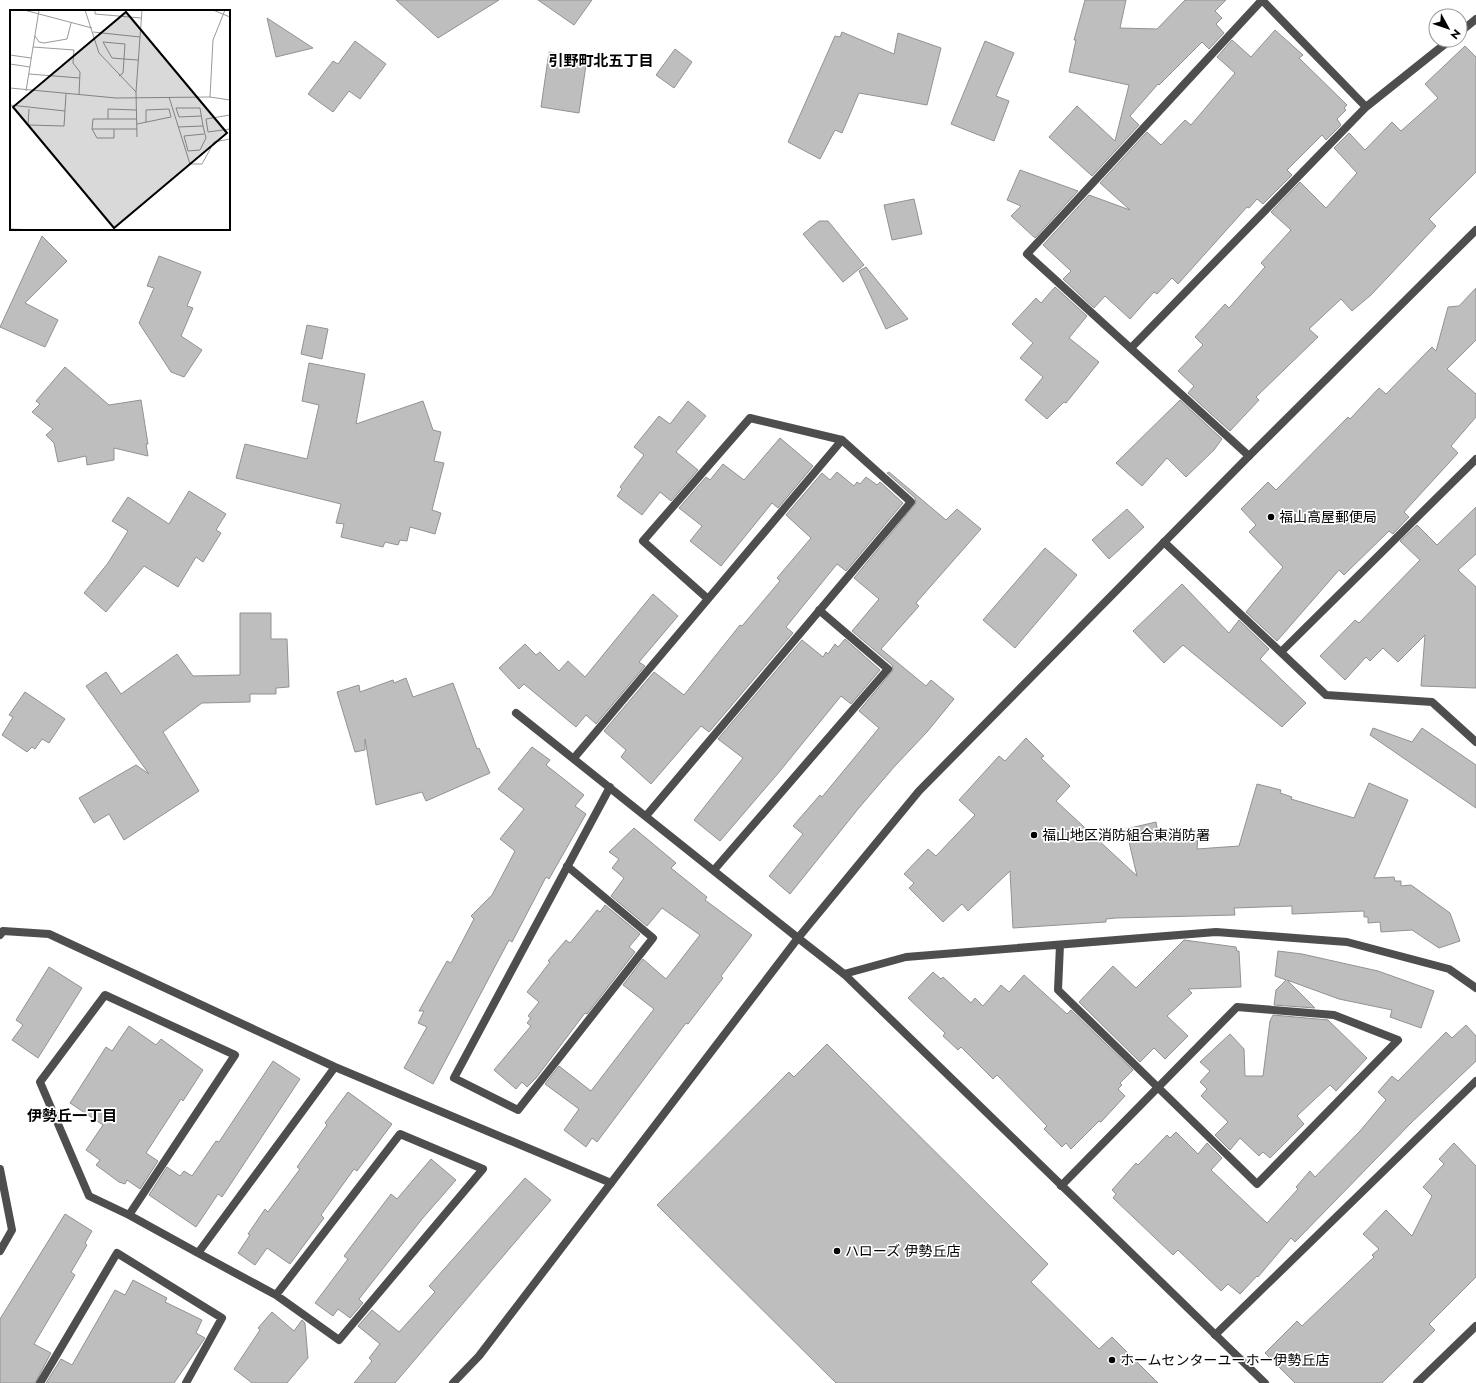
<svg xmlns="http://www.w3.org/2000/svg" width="1476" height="1383" viewBox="0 0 1476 1383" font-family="Jost,'Noto Sans JP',sans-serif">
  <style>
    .building { fill: #bebebe; stroke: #929292 }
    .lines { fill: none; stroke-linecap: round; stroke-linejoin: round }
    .minor { stroke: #4e4e4e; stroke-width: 8 }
    .tertiary { stroke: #4e4e4e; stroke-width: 8 }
    .poi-dot { fill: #000; stroke: #fff; stroke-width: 1.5 }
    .labels { text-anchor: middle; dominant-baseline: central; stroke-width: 3.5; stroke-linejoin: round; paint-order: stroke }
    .poi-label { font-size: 14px; fill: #000; stroke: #fff; text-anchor: start }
    .neighbourhood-label { font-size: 15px; font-weight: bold; fill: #000; stroke: #fff }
    .inset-road { fill: none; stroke: #999; stroke-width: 1 }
    .view { fill: #000; fill-opacity: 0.15; stroke: #000; stroke-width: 2 }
    .inset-edge { fill: none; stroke: #000; stroke-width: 2 }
  </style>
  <rect width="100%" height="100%" fill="#fff"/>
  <path class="building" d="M396,0H499L438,38Z
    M538,0H592L574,25Z
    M1085,0H1126L1120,28L1157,29L1185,0H1226L1215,11L1222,18L1216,24L1224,33L1209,49L1202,42L1159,85L1158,84L1130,116L1139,125L1092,176L1049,137L1077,106L1115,141L1129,85L1069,72L1076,40H1074Z
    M267,18L313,48L276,57Z
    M1275,30L1303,55L1299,58L1347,105L1344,108L1346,110L1337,119L1341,125L1326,140L1322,135L1287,170L1292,175L1263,204L1257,199L1249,208L1247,207L1178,284L1172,278L1157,294L1154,292L1130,319L1105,296L1094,308L1063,279L1071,271L1043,245L1089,195L1130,210L1100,183L1147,132L1161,145L1185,120L1191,125L1235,73L1217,57L1232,40L1251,57Z
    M842,32L894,54L898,33L941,48L927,105L859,93L842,133L835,130L820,159L788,142L835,36L840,37Z
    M355,41L386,64L360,99L349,91L333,112L308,94L333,61L338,64Z
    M985,41L1014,53L996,96L1009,101L994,141L951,124Z
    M1465,46L1476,57V172L1429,219L1436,226L1371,295L1352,311L1341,299L1309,329L1318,337L1256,397L1259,400L1230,431L1188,393L1194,386L1178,371L1203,345L1195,337L1225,304L1229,308L1265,267L1261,263L1291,230L1271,212L1300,182L1326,208L1357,173L1334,148L1349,133L1365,150L1392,122L1401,131L1438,98L1425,84Z
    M675,49L692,62L674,88L656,75Z
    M549,52L587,58L579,113L541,107Z
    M1020,170L1078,191L1035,238L1011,216L1021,206L1007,200Z
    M914,199L922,234L892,240L884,205Z
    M819,221H828L864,265L843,282L803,234Z
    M42,236L67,261L25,303L58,320L45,347L0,327Z
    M159,256L201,272L187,306L193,308L181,336L202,350L184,377L171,372L139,323L154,288L147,286Z
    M866,267L908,319L886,329L859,271Z
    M1055,287L1087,316L1069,338L1099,362L1066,403L1064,402L1047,419L1025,400L1043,377L1020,358L1033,343L1012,324L1036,298L1041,303Z
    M1476,288V340L1447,369L1476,394V417L1451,446L1458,453L1404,512L1409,517L1393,534L1389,531L1344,575L1339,570L1277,641L1246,612L1283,567L1249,532L1256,525L1241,509L1268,482L1276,490L1348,417L1350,419L1379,388L1386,394L1432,347L1436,351L1448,307L1459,306Z
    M307,325L328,329L322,359L301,354Z
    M309,363L365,374L356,424L423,401L433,430L441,432L434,461L444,463L432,510L441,513L435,534L410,527L407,541L400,540L398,545L385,542L383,547L341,537L344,524L336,523L341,504L236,478L245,444L307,459L319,405L302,401Z
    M65,367L109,405L141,400L148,444H146L148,456L114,448V460L87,465L86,456L58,462L54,443L46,435L53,429L32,412L40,404L36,401Z
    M1180,400L1222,439L1214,450L1186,477L1167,458L1142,486L1116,463Z
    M688,401L706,416L676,452L698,470L671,501L660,492L642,515L617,496L622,489L620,487L644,455L634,447L659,416L670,424Z
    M780,438L813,466L778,508L772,503L721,566L690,541L702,526L679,508L706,477L710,480L723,464L744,480Z
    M837,472L854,486L857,482L860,484L866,477L877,485L880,482L903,503L846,571L837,564L786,627L793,633L709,732L701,726L651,784L621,757L626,750L604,731L654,672L684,695L740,625L742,626L780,581L777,578L811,538L786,515L822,473L830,480Z
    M889,472L946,520L957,509L981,529L916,603L919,606L881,649L926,686L931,680L954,699L927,732L894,767L858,809L790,894L769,876L803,834L793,826L820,795L822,797L879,728L859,711L893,670L892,665L852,631L879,599L854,578L916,503L915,498L887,473Z
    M189,491L226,514L216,530L221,533L203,562L196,557L178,587L144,566L106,612L84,593L108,563L128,531L112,521L128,497L169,524Z
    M1476,507V554L1458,570L1476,587V688L1421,686L1425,635L1398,662L1383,648L1370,661L1366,657L1345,680L1320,656L1355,620L1359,623L1420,560L1400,541L1417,525L1437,545Z
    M1127,509L1144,527L1109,559L1092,540Z
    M1045,548L1077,575L1015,648L983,620Z
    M1182,584L1229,633L1239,620L1269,649L1260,659L1306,703L1282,727L1183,645L1164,663L1133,631Z
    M653,594L678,616L639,662L645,666L596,724L586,715L576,727L524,684L519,689L499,668L525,644L536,655L540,652L559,671L568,661L585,677Z
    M240,613H271V639H287L289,687L276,688V694H250V702L202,703L163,732L199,791L124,840L109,814L94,823L79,798L136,765L149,774L86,686L106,672L121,694L177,654L193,676L240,675Z
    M845,639L880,670L851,704L841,696L780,771L720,841L694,820L743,758L718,739L802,640L823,657L826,652L828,654L835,644L838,647Z
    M406,678L413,697L453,683L477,749L479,748L490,773L426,801L422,792L376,805L365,739V750L355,752L337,692L359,685L360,692L393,680L394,683Z
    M25,692L65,719L49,743L42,739L35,749L32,747L27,752L2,735L13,717L9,715Z
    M1373,728L1412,742L1422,728L1476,765V808L1370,735Z
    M1026,738L1044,756L1041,758L1070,786L1056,801L1137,876L1126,829L1156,822L1158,833L1198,838L1197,849L1239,846L1257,784L1281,790L1280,793L1292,797L1291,799L1354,818L1369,783L1408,800L1374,878L1394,877L1395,881H1401V886L1411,885L1450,913L1460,941L1439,948L1412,930L1381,932L1380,922L1368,923V917H1364V911L1292,914V906L1234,908L1235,915L1116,918L1106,919V922L1013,928L1010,871L968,911L962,904L943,922L909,888L914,883L904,874L928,849L936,856L975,815L959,800L999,756L1005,761Z
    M532,747L550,760L546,765L584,795L575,806L586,814L549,879L546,877L512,942L509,940L433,1084L404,1068L427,1027L418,1023L424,1011H419L447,961L451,963L474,919L471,916L492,895L515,851L500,839L524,809L498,789Z
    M634,828L676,863L671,868L707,897L705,900L752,935L721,976L723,978L688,1024L686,1023L597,1142L592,1138L586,1147L564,1130L579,1109L545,1084L559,1066L591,1091L654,1009L623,985L643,959L666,979L700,935L662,908L647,926L611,896L624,878L612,868L619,859L609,852Z
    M605,905L640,934L629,947L635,952L587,1014L585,1013L536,1078L527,1087L522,1082L516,1089L494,1070L531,1026L527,1023L531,1018L528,1016L539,1002L527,992L550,962L548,961L566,940L570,943L597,910L600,912Z
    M1184,940L1236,947L1237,951H1239L1241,987L1188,989L1192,993L1167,1016L1188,1036L1165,1059L1154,1048L1140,1062L1079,1002L1113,966L1136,988Z
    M1278,951L1302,954L1378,971L1434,991L1421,1028L1390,1017L1392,1010L1339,999L1287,980L1315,1008L1274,1005L1276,990L1286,980L1275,976Z
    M49,967L82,988L38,1058L12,1040L23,1025L16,1020Z
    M933,972L941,979L943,977L971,1003L975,998L983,1006L1001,985L1009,992L1024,975L1067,1014L1071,1010L1133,1070L1120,1083L1122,1085L1118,1089L1125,1096L1101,1122L1099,1121L1071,1149L1066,1143L1062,1147L1044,1129L1047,1126L997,1075L993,1079L961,1047L958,1050L943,1036L945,1033L908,998Z
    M1273,1015L1328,1020L1367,1058L1336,1091L1330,1085L1297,1116L1304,1124L1270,1158L1263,1152L1259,1156L1240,1138L1230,1150L1215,1135L1228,1122L1201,1096L1207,1089L1200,1082L1210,1071L1200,1062L1230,1034L1244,1049L1245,1076H1263L1270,1021Z
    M1466,1025L1476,1036V1061L1411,1123L1295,1242L1291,1238L1258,1277L1257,1276L1240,1294L1228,1284L1221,1291L1178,1250L1173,1255L1113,1198L1116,1194L1112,1190L1136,1163L1138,1165L1167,1135L1170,1138L1176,1132L1198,1154L1207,1143L1222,1158L1211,1170L1267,1223L1298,1189L1296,1187L1310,1171L1315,1177L1360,1131L1386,1100L1378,1092L1392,1076L1398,1081L1446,1032L1452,1038Z
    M129,1026L156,1045L161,1039L203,1070L183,1101L181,1099L146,1153L158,1161L140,1189L127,1180L125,1184L119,1182L96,1165L100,1160L86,1150L103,1125L70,1103L106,1047L112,1051Z
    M827,1044L1048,1264L1031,1282L1099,1349L1112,1337L1158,1383H836L657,1205L789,1072L794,1077Z
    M273,1061L300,1079L222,1197L218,1194L196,1227L149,1195L167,1167L180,1176L184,1171L192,1176L216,1141L219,1142Z
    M348,1092L392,1124L357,1171L354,1169L321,1215L324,1218L290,1264L267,1248L255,1265L238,1253L250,1235L248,1234L265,1209L268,1212L300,1169L297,1167L327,1125L325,1123Z
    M1454,1143L1476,1166V1277L1429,1324L1435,1330L1382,1383H1295L1265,1353L1297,1321L1302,1326L1374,1257L1372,1255L1379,1249L1363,1234L1386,1210L1412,1236L1432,1196L1423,1187L1444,1164L1439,1159Z
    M431,1159L456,1180L422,1219L359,1299L363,1303L350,1318L338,1309L333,1316L315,1303L348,1259L344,1256L391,1194L397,1199Z
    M525,1178L551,1200L395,1383H354L372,1361L369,1358L380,1344L358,1326L372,1310L399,1332L435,1292L429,1286Z
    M65,1214L92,1231L85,1243L87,1245L71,1272L75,1275L34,1344L51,1353L35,1383H0V1319Z
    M133,1280L167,1298L165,1302L202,1320L196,1333L205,1338L174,1383H46L61,1359L72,1365L115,1290L125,1295Z
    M272,1312L294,1331L302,1320L305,1323L308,1358L287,1383H252L234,1369L260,1330L258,1328Z"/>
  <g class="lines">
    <path class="minor" d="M1460,32L1476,19
      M1131,348L1366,107L1450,40
      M1249,456L1027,254L1262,0L1366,107
      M1164,542L1326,695L1432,702L1476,742
      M708,599L842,440
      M1281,652L1476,459
      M516,713L798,938
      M574,758L708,599L643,541L750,418L842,440L911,502L646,816
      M567,866L653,938L518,1110L454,1078L610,787
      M714,870L888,669L819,610
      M0,935L3,931L49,934L335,1067L611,1183
      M1060,945L1058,990L1257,1184L1398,1040L1334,1015L1237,1007L1061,1186
      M844,974L906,957L1216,932L1347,942L1449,969L1476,988
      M0,1169L12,1230L0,1251
      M129,1215L235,1055L105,995L40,1082L89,1196L129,1215L198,1253
      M276,1295L400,1134L483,1169L339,1340L276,1295L198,1253L335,1067
      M1215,1335L1476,1081
      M40,1383L117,1253L222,1318L186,1383
      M1417,1383L1476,1326"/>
    <path class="tertiary" d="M798,938L844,974L1265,1383
      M453,1383L479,1356L798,938L919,791L1249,456L1476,230"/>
  </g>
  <g class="poi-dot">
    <circle cx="1271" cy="517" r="4"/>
    <circle cx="1034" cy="835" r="4"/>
    <circle cx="837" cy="1251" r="4"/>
    <circle cx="1112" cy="1360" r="4"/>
  </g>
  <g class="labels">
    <g class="poi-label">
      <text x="1279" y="517">福山高屋郵便局</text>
      <text x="1042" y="835">福山地区消防組合東消防署</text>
      <text x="845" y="1251">ハローズ 伊勢丘店</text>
      <text x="1120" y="1360">ホームセンターユーホー伊勢丘店</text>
    </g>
    <g class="neighbourhood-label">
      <text x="601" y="61">引野町北五丁目</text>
      <text x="72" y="1116">伊勢丘一丁目</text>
    </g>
  </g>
  <g transform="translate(10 10)">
    <rect width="220" height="220" fill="#fff"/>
    <path class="inset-road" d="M14,0L82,18M75,0L89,43L126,82M85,0V4L131,8M203,0L220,7M215,0L203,30L200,87L220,90M83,22L130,27M25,26L29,32L34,33L57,29L61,13M23,37L64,40L63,53L70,62L69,85M0,45L21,48M0,54L20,57M19,64L70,68M109,66L113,63L114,49L115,34L93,32L102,48L114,49L128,50M0,78L106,88L200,87M16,81L29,0M159,87L180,154H192L204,132L220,129M0,95L55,101M19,99L18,115L54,116L56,84M220,105L196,109L198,122L220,119M98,109V99L126,100M126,109H83L82,119L87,128H104V119H127M127,114L161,107L159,99L136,100V112M193,116L196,128L190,140L178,141L174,126L194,124M168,117L193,116L190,98H166L169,107L191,106M82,119H104M127,127L126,82L132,0M0,219L29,220"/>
    <path class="view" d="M116,2L217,123L104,218L3,97Z"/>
    <rect width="220" height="220" class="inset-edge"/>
  </g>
  <g transform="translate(1448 28) rotate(130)"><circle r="19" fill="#ffffff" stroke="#999999"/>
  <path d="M0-3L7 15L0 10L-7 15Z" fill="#000000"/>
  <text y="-6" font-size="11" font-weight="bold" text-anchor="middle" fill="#000000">N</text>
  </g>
</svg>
